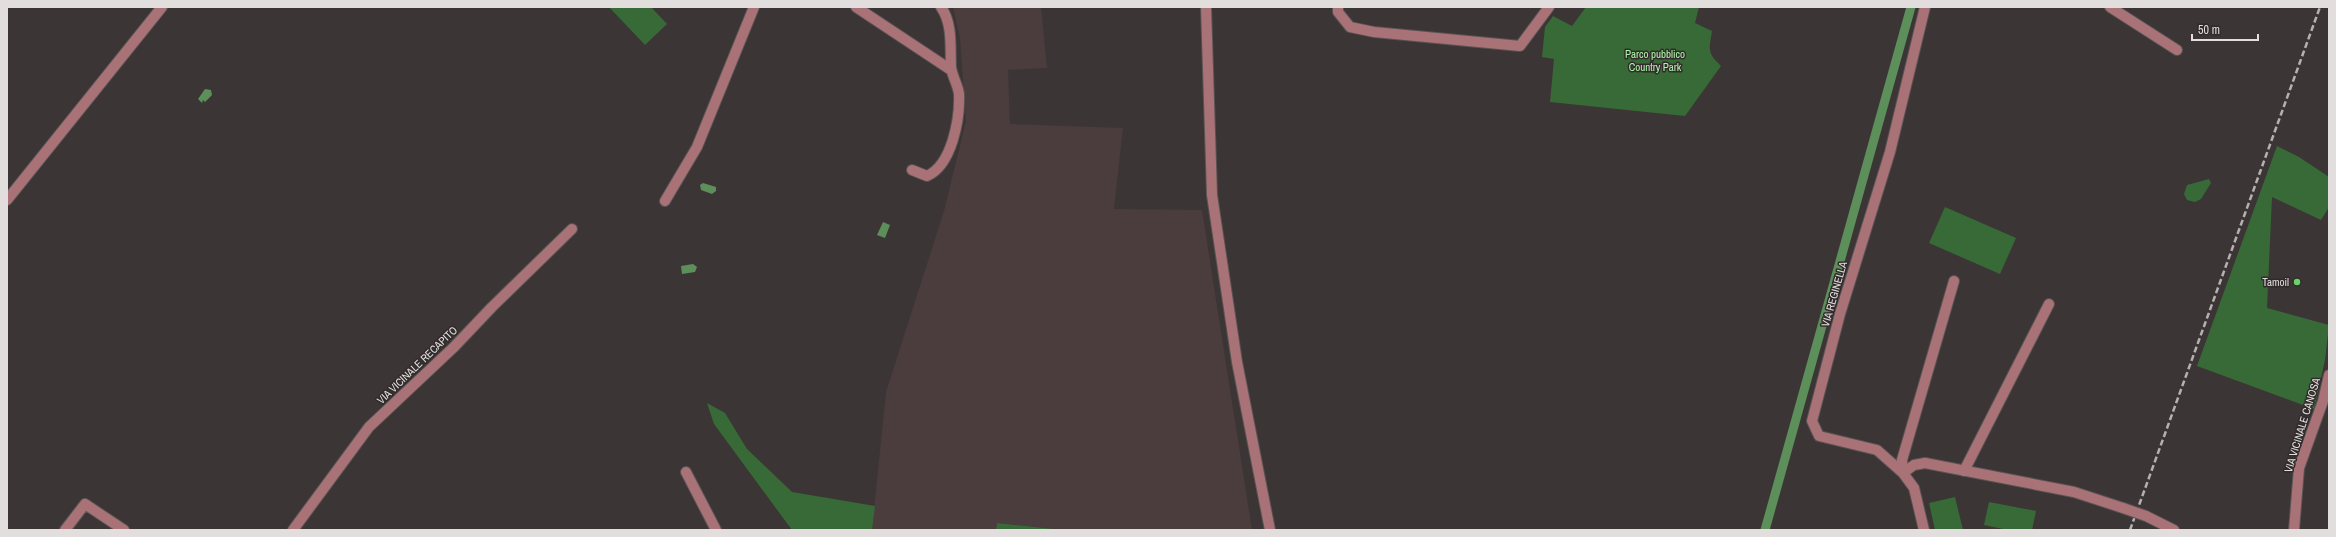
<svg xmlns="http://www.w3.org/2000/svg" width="2336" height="537" viewBox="0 0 2336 537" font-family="'Archivo Narrow',sans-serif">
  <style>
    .built { fill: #4b3c3e }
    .green { fill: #386a37 }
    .water { fill: #5c8f5a }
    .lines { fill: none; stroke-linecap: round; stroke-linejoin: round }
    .canal { stroke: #5c8f5a; stroke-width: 9 }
    .minor-casing { stroke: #5a5353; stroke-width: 12 }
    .minor { stroke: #a97277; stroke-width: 10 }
    .rail { stroke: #b6b1b1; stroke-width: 2.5; stroke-dasharray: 6 3; stroke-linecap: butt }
    .minor-bridge-casing { stroke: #5a5353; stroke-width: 12; stroke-linecap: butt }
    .minor-bridge { stroke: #a97277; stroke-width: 10 }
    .poi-dot { fill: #67d466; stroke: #322b2b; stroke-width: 1.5 }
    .labels { text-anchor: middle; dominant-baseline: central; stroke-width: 3; stroke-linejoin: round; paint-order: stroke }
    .park-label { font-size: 11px; fill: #aef7aa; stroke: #322b2b }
    .poi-label { font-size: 11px; fill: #e3dede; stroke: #322b2b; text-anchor: end }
    .street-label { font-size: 11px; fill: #e3dede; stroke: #322b2b }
  </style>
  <rect width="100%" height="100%" fill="#3c3535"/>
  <path class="built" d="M953,7H1041L1047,68L1008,70L1010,124L1123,128L1114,209L1202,210L1252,530H1064L997,523L996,530H872L886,392L944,211L966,121L960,38Z"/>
  <path class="green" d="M609,7H651L667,24L645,45Z
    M1586,7H1699L1695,23L1712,31C1709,50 1707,53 1721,66L1685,116L1550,102L1554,59L1542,57L1545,27L1553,16L1572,26Z
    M2277,146L2299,157L2329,177V207L2321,220L2272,197L2267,308L2329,325L2325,360L2314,409L2197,366Z
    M2209,179L2211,183L2201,199L2195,202L2187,200L2184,194L2187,185Z
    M1945,207L2016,238L2000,274L1929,243Z
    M707,403L725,413L747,449L792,492L875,506L872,530H792L714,424Z
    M1955,497L1963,530H1935L1929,503Z
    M1989,502L2036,511L2032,530H2008L1984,525Z
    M997,523L1064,530H996Z"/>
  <path class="water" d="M205,89L211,90L212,95L205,102L203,100L202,103L198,99Z
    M703,183L716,187V191L712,194L701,190L700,185Z
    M883,222L890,225L885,238L877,235Z
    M693,264L697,267L695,272L682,274L681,266Z"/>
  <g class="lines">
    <path class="canal" d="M1765,530L1911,7"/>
    <defs>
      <path id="minor" d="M856,7L951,70
        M1206,7L1212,195L1237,362L1270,530
        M1338,7V12L1350,27L1374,32L1520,46L1549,7
        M2110,7L2177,50
        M912,170L927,176C952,165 960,119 959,94C958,85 952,76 951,67C950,47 953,24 941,7
        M7,200L162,7
        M665,201L697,147L754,7
        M1964,471L2049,304
        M686,472L716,530
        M1903,473L1914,465L1925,463L2074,492L2123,508
        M1903,473L1902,460L1954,281
        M2146,516L2174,530
        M65,530L85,504L124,530
        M293,530L369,427L454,347L492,307L572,229
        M1924,530L1914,488L1903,473L1877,450L1819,436L1812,421L1840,314L1890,152L1925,7
        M2294,530L2299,468L2323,401L2329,375"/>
    </defs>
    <use href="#minor" class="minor-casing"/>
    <use href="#minor" class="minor"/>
    <path class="rail" d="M2130,530L2320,7"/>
    <defs>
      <path id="minor-bridge" d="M2123,508L2146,516"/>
    </defs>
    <use href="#minor-bridge" class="minor-bridge-casing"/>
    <use href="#minor-bridge" class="minor-bridge"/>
  </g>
  <circle class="poi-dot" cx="2297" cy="282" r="4"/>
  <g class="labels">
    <g class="park-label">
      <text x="1655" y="54">Parco pubblico<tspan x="1655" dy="13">Country Park</tspan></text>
    </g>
    <g class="poi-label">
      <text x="2289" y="282">Tamoil</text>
    </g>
    <g class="street-label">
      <text transform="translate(1834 294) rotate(-74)">VIA REGINELLA</text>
      <text transform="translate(417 365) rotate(-44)">VIA VICINALE RECAPITO</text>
      <text transform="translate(2302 425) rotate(-73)">VIA VICINALE CANOSA</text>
    </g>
  </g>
  <rect width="2336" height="537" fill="none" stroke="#e3dede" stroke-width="16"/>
  <path d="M2192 34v6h66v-6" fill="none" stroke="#e3dede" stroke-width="2"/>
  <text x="2198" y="34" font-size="12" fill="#e3dede" stroke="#322b2b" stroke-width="3" paint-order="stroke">50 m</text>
</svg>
